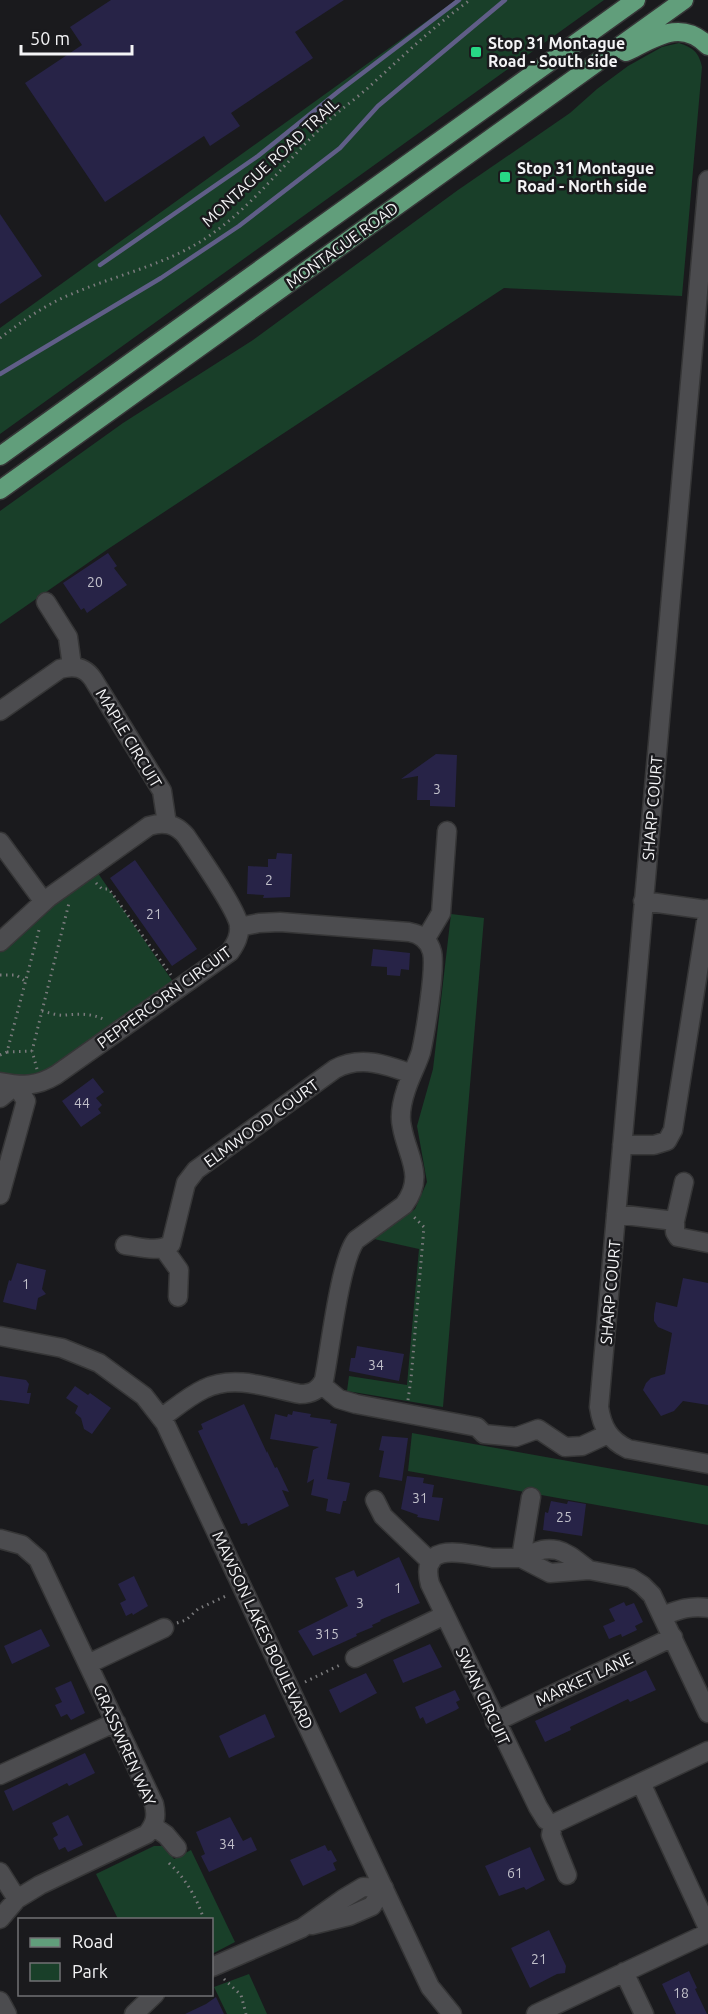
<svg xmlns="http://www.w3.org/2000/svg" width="708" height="2014" viewBox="0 0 708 2014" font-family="Ubuntu,sans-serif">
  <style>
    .green { fill: #193f29 }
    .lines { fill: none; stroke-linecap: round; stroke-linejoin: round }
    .stream { stroke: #605e88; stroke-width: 4.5 }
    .building { fill: #272347 }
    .minor-casing { stroke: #363637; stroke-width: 21 }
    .major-casing { stroke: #363637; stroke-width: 21 }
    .path { stroke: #7b7b7d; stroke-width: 3; stroke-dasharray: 1.5 4.5; stroke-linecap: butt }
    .minor { stroke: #4c4c4f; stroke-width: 18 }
    .major { stroke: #619e7b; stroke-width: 18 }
    .poi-dot { fill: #27d885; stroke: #1a1a1d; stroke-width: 2 }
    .labels { text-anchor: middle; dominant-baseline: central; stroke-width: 5; stroke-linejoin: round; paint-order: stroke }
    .number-label { font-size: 14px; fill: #c1c0ca }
    .poi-label { font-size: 16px; font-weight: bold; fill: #f4f4f6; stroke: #1a1a1d; text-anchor: start }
    .street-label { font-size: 16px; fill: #f4f4f6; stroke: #1a1a1d }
  </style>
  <rect width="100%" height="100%" fill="#1a1a1d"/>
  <path class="green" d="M456,0H604L0,434V328Z
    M679,43C693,48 699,52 702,67L682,296L504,288L108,549L0,624V511L123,423L253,340L458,190L570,113L597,89L628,66L662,47Z
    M93,866L178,989L56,1075L0,1082V942Z
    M451,914L484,918L443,1407L347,1391L349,1376L407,1385L419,1249L374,1239L415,1209L427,1182L417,1126L433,1069Z
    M412,1433L708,1486V1525L408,1471Z
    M154,1846H164L174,1859L191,1850L235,1942L212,1954V1920L118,1919L96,1874Z
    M249,1974L267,2014H227L214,1987Z"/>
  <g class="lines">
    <path class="stream" d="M100,265L258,156L339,91L459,0
      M0,374L161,278L239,226L340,148L378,106L505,0"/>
  </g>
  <path class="building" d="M111,0H344L295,32L313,58L231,113L240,126L210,146L204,136L105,202L25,83L82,45L70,27Z
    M0,214L42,276L0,304Z
    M108,553L117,566L114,568L127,585L87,613L84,608L81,610L63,583Z
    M436,754L457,755L455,807L430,806V800H417L418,776L401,779Z
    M277,853L292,854L290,897L263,898L264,895L247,894L248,866L268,867V859H276Z
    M135,860L197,949L172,966L110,878Z
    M373,949L410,953L409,970L401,969L400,976L387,975V967L371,966Z
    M93,1078L104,1092L96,1098L102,1105L98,1109L101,1113L81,1127L62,1101Z
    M17,1263L46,1270L42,1289L46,1294L38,1298L36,1310L3,1302L9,1280L11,1281Z
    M683,1278L708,1283V1405L683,1401L674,1411L661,1416L643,1390L646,1383L651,1378L665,1374L672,1333L658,1327L654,1321V1314L656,1302L677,1307Z
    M357,1346L404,1354L399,1381L349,1371L351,1358H355Z
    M0,1376L26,1380L29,1384L27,1393H31L29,1404L0,1400Z
    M75,1386L88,1395L90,1393L111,1408L92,1434L84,1429L81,1418L75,1413L78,1406L66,1398Z
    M244,1404L267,1453V1451L275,1468L277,1467L289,1492L282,1490L289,1506L248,1526L247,1523L241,1524L198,1431L203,1429L201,1424Z
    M293,1411L311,1414L310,1417L331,1420L330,1423L337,1424L327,1479L350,1483L346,1501H343L340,1514L326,1511L328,1499L311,1495L314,1479L307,1483L313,1450L319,1447L270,1439L275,1414L287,1417L288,1414L292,1415Z
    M382,1436L408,1438L402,1481L379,1477L384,1451L379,1450Z
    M407,1476L424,1478L423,1483L434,1485L432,1497L443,1498L439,1521L417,1517L418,1515L401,1509Z
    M551,1501L567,1504L568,1501L586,1504L582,1536L543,1530L545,1512L548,1513Z
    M399,1557L420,1603L380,1620L381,1621L372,1625L373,1627L356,1634L357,1636L313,1656L298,1631L348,1606L335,1578L354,1570L357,1577Z
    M134,1576L148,1606L133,1615L132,1613L126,1616L120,1603L126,1600L118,1584Z
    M624,1602L626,1606L634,1603L643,1622L635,1626L637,1630L622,1637L621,1634L609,1639L603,1626L615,1621L609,1609Z
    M41,1629L50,1646L12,1664L4,1646Z
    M430,1644L442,1667L403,1683L393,1660Z
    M646,1670L656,1690L630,1702L628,1699L570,1727L571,1730L545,1742L535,1721Z
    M366,1673L377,1693L340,1713L329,1690Z
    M71,1681L85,1713L71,1720L67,1714L61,1717L55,1705L62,1702L55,1688Z
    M455,1690L460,1700L456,1702L459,1708L456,1710L426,1724L423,1717L420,1719L415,1707Z
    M265,1714L275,1737L229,1758L219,1736Z
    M85,1753L95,1773L69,1786L67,1783L13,1811L4,1791Z
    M68,1815L83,1845L68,1852L65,1847L59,1850L53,1838L58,1835L52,1823Z
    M230,1817L243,1841L251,1837L257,1850L209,1872L201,1856L205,1854L196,1832Z
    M325,1845L328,1851L331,1850L337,1861L333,1863L336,1870L303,1886L290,1860Z
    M530,1847L545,1880L526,1890L524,1887L499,1896L485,1866Z
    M549,1930L566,1966L565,1973L557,1974L530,1988L511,1948Z
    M689,1971L697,1988L695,1989L707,2014H676L662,1984Z
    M216,1997L224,2014H185L206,2004Z"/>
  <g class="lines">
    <defs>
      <path id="minor" d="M708,180L599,1407C602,1427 609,1440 628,1449L708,1464
        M46,602L68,637L72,666
        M0,711L60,669C74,665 85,667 93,679L162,791L167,824
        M0,842L44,902
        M643,901L708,910
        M425,940L441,913L447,831
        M0,942L48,898L149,826C164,821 176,824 186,836C198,854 236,908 239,925C240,936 236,943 230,952L56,1075C36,1087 22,1086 0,1082
        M0,1098L16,1085L26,1101L0,1195
        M622,1145H654L667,1141L673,1130L708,909
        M616,1214L675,1221V1232L678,1237L708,1243
        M675,1221L684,1182
        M125,1245C140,1247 158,1253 171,1244L186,1183L196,1170L335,1069C361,1055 387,1065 412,1074
        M164,1249L179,1270L178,1297
        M0,1336L62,1348L99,1363L144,1396L165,1423L430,1987L452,2014
        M322,1385L339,1399L356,1404L477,1427L484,1434L516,1437L538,1429L565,1447L582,1446L608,1434
        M161,1418C175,1408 189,1396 204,1389C234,1374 270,1388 300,1394C312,1394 319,1390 324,1380C330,1350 340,1260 356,1240L404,1205C426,1176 407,1156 402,1127C399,1115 402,1102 406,1090C410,1077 417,1065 421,1052C425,1034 436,968 432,952C429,940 420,934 409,932L280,922L259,923L239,927
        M375,1500L383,1516L431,1562
        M0,1539L22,1545L38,1559L154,1804C157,1817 155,1824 147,1834L40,1885L17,1899L0,1919
        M521,1558L550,1573L589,1570L631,1578L642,1585L652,1595L708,1713
        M521,1558L531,1497
        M589,1570C579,1563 569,1553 557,1550C538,1546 532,1557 517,1558C509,1558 501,1558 493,1558C469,1555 418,1538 430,1584L538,1807L546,1820L553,1824L708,1751
        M662,1616C678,1610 691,1605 708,1608
        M355,1658L445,1615
        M88,1664L164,1628
        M495,1722L673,1637
        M0,1775L116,1722
        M641,1783L708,1928
        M553,1824L551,1835L567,1875
        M153,1826L166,1835L177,1848
        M0,1872L17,1899
        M312,1925L349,1916L372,1906L384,1888
        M212,1967L302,1928L343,1899L363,1887L384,1888
        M624,1972L644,2014
        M0,2001L7,2014
        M134,2014L155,1994
        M536,2014L708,1933"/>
      <path id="major" d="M626,52C655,38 681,18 708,46
        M0,456L636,0
        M0,490L684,0"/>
    </defs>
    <use href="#minor" class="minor-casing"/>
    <use href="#major" class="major-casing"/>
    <path class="path" d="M0,338C24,320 46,304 74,293C117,275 164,265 203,240C251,209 285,162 325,124C339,110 356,99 370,86C403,56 434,26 470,0
      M96,883L102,889H109L171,975
      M0,975H16L25,981
      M42,1011C50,1013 59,1016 66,1015C80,1014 92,1013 105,1020
      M7,1052L32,1051
      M0,1055L7,1052L39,930
      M37,1069L32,1051L69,903
      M408,1400L411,1379L424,1227L413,1216
      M177,1623L186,1620L198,1609L228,1595
      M305,1682L342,1664
      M169,1863C186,1879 197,1898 204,1920
      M224,1979L241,1995L246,2014"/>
    <use href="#minor" class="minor"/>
    <use href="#major" class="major"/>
  </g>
  <g class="poi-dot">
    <rect x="470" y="46" width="12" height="12" rx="3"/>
    <rect x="499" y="171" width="12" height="12" rx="3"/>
  </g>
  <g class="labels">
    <g class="number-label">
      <text x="95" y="582">20</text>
      <text x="437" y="789">3</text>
      <text x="269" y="880">2</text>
      <text x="154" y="914">21</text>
      <text x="82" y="1103">44</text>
      <text x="26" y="1284">1</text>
      <text x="376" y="1365">34</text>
      <text x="420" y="1498">31</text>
      <text x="564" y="1517">25</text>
      <text x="398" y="1588">1</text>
      <text x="360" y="1603">3</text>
      <text x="327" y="1634">315</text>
      <text x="227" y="1844">34</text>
      <text x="515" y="1873">61</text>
      <text x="539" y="1959">21</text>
      <text x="681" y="1993">18</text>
    </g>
    <g class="poi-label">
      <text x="488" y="43">Stop 31 Montague<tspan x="488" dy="18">Road - South side</tspan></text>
      <text x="517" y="168">Stop 31 Montague<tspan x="517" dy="18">Road - North side</tspan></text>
    </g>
    <g class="street-label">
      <text transform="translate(270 162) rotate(-43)">MONTAGUE ROAD TRAIL</text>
      <text transform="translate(342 245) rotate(-36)">MONTAGUE ROAD</text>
      <text transform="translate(129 738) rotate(59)">MAPLE CIRCUIT</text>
      <text transform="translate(652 808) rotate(-85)">SHARP COURT</text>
      <text transform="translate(164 997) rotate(-36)">PEPPERCORN CIRCUIT</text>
      <text transform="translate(261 1123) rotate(-36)">ELMWOOD COURT</text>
      <text transform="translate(610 1292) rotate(-85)">SHARP COURT</text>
      <text transform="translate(263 1630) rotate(65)">MAWSON LAKES BOULEVARD</text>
      <text transform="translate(584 1679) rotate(-25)">MARKET LANE</text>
      <text transform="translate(483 1696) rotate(65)">SWAN CIRCUIT</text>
      <text transform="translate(125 1745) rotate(66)">GRASSWREN WAY</text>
    </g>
  </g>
  <rect x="18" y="1918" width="195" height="78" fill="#1a1a1d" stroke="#717174" stroke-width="1.5"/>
  <rect x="30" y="1938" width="30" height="9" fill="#619e7b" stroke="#717174" stroke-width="1.5"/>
  <text x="72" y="1948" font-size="18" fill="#f4f4f6">Road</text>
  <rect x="30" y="1963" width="30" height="18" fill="#193f29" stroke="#717174" stroke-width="1.5"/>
  <text x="72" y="1978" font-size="18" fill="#f4f4f6">Park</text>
  <path d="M21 45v9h111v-9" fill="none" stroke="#f4f4f6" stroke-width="3"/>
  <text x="30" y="45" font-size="18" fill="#f4f4f6" stroke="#1a1a1d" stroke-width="4.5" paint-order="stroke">50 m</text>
</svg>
